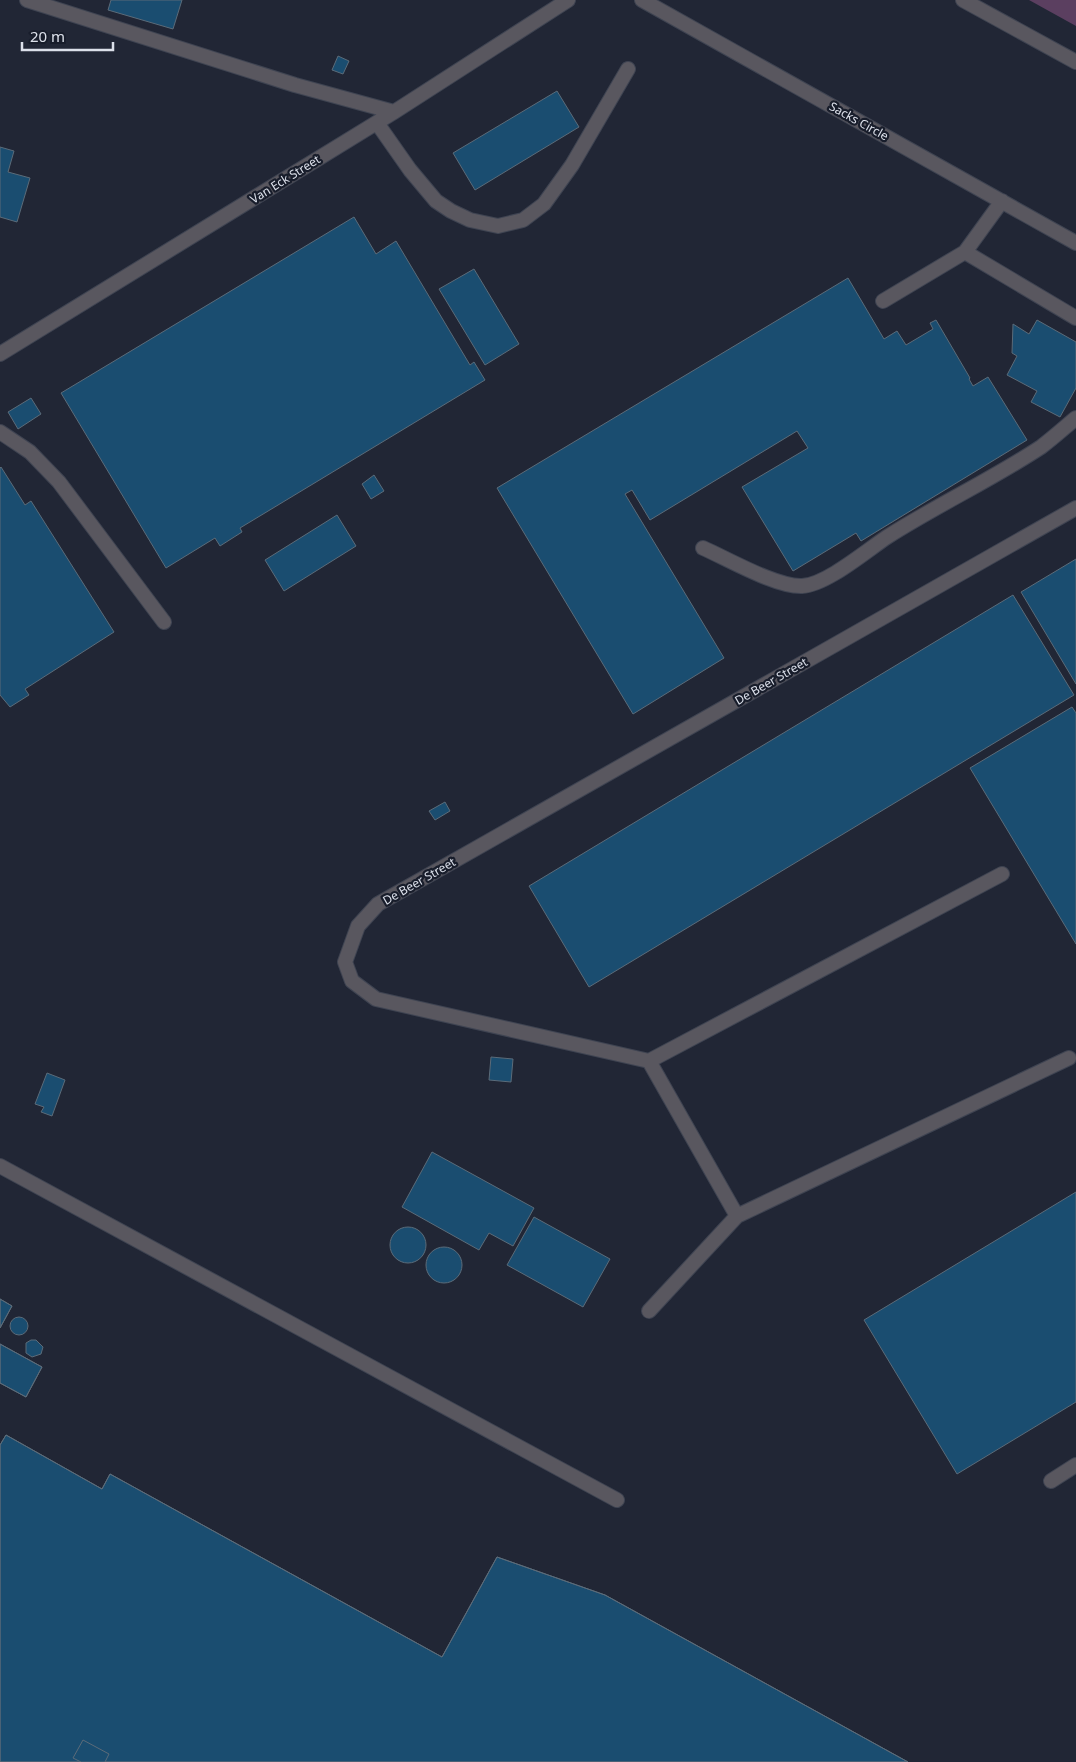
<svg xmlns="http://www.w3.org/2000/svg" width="1076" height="1762" viewBox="0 0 1076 1762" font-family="'Noto Sans',sans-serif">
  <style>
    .green { fill: #5b3f60 }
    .building { fill: #1a4d70; stroke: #5b6b79 }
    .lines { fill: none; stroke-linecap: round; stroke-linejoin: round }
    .service-casing { stroke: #3f4452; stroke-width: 16 }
    .tertiary-casing { stroke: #3f4452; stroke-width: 16 }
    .service { stroke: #59575f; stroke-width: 14 }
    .tertiary { stroke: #59575f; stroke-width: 14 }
    .labels { text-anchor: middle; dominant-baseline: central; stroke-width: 4.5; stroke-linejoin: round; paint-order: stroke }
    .street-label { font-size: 12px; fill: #dce0ea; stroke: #181d2b }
  </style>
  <rect width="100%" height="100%" fill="#212635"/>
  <path class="green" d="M1029,0H1076V26Z"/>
  <path class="building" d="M111,0H182L173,29L108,10Z
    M338,56L349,61L343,74L332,70Z
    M557,91L579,127L475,190L453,153Z
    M0,147L14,151L8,172L30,178L17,222L0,217Z
    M354,217L376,254L396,241L470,365L474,362L485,380L240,528L242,532L220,546L215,538L166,568L61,393Z
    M474,269L519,344L485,365L439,289Z
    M848,278L884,339L897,331L906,345L933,329L930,323L936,320L970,378L969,379L973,386L988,377L1027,440L861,541L856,533L793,571L742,487L808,448L797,431L650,520L632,490L625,494L724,658L633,714L497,488Z
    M1037,320L1076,342V388L1060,417L1031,402L1037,391L1007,375L1017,356L1012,353L1013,324L1029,334Z
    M31,398L41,414L18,429L8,412Z
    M1,467L25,505L31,501L114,632L25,689L29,695L10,707L0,695V468Z
    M374,475L384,491L371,499L362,484Z
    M337,515L356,546L284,591L265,560Z
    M1076,559V684L1021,592Z
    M1013,595L1074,695L589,987L529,886Z
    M1072,707L1076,713V944L970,768Z
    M445,802L450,811L435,820L429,811Z
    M491,1057L513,1059L511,1082L489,1080Z
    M47,1073L65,1080L52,1116L41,1112L44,1107L35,1104Z
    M432,1152L534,1208L513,1246L489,1233L479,1250L402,1207Z
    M1076,1192V1402L957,1474L864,1320Z
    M534,1217L610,1259L583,1307L507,1265Z
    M390 1245a18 18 0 1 1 36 0a18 18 0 1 1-36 0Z
    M426 1265a18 18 0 1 1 36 0a18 18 0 1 1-36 0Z
    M0,1299L12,1306L0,1328Z
    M0,1299L12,1306L0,1328Z
    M10 1326a9 9 0 1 1 18 0a9 9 0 1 1-18 0Z
    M31,1340H36L43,1347L41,1354L32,1357L26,1353V1343Z
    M0,1344L42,1367L26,1397L0,1383Z
    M0,1344L42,1367L26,1397L0,1383Z
    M6,1435L102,1489L110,1474L442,1657L497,1557L605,1595L908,1762H105L109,1754L83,1740L73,1758L81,1762H0V1445Z
    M6,1435L102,1489L110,1474L442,1657L497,1557L605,1595L908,1762H0V1445Z"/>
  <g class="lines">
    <defs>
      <path id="service" d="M27,0L295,85L394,112
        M642,0L1076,243
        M377,123L410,170L436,201L451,211L470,220L498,226L523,220L544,204L572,165L628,69
        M965,252L1076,318
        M883,301L965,252L1002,201
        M0,354L394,112L568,0
        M0,432L30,452L59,482L164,622
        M703,548C728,559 776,587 802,586C826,585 866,551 887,537C937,505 991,480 1041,447C1053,438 1064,428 1076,418
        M1002,874L649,1061L376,999L352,981L345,962L358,926L378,904L1076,508
        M649,1061L737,1216L1069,1058
        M0,1166L617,1500
        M649,1311L737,1216
        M1051,1481L1076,1465"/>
      <path id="tertiary" d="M963,0L1076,62"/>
    </defs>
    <use href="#service" class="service-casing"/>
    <use href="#tertiary" class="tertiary-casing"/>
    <use href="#service" class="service"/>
    <use href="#tertiary" class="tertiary"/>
  </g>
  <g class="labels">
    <g class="street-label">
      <text transform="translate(859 121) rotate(29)">Sacks Circle</text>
      <text transform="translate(285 179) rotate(-32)">Van Eck Street</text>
      <text transform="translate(771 681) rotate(-30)">De Beer Street</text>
      <text transform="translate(419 881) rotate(-30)">De Beer Street</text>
    </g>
  </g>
  <path d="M22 42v8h91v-8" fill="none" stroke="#dce0ea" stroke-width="2.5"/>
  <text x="30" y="42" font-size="15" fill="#dce0ea" stroke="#181d2b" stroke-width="4" paint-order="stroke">20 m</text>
</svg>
